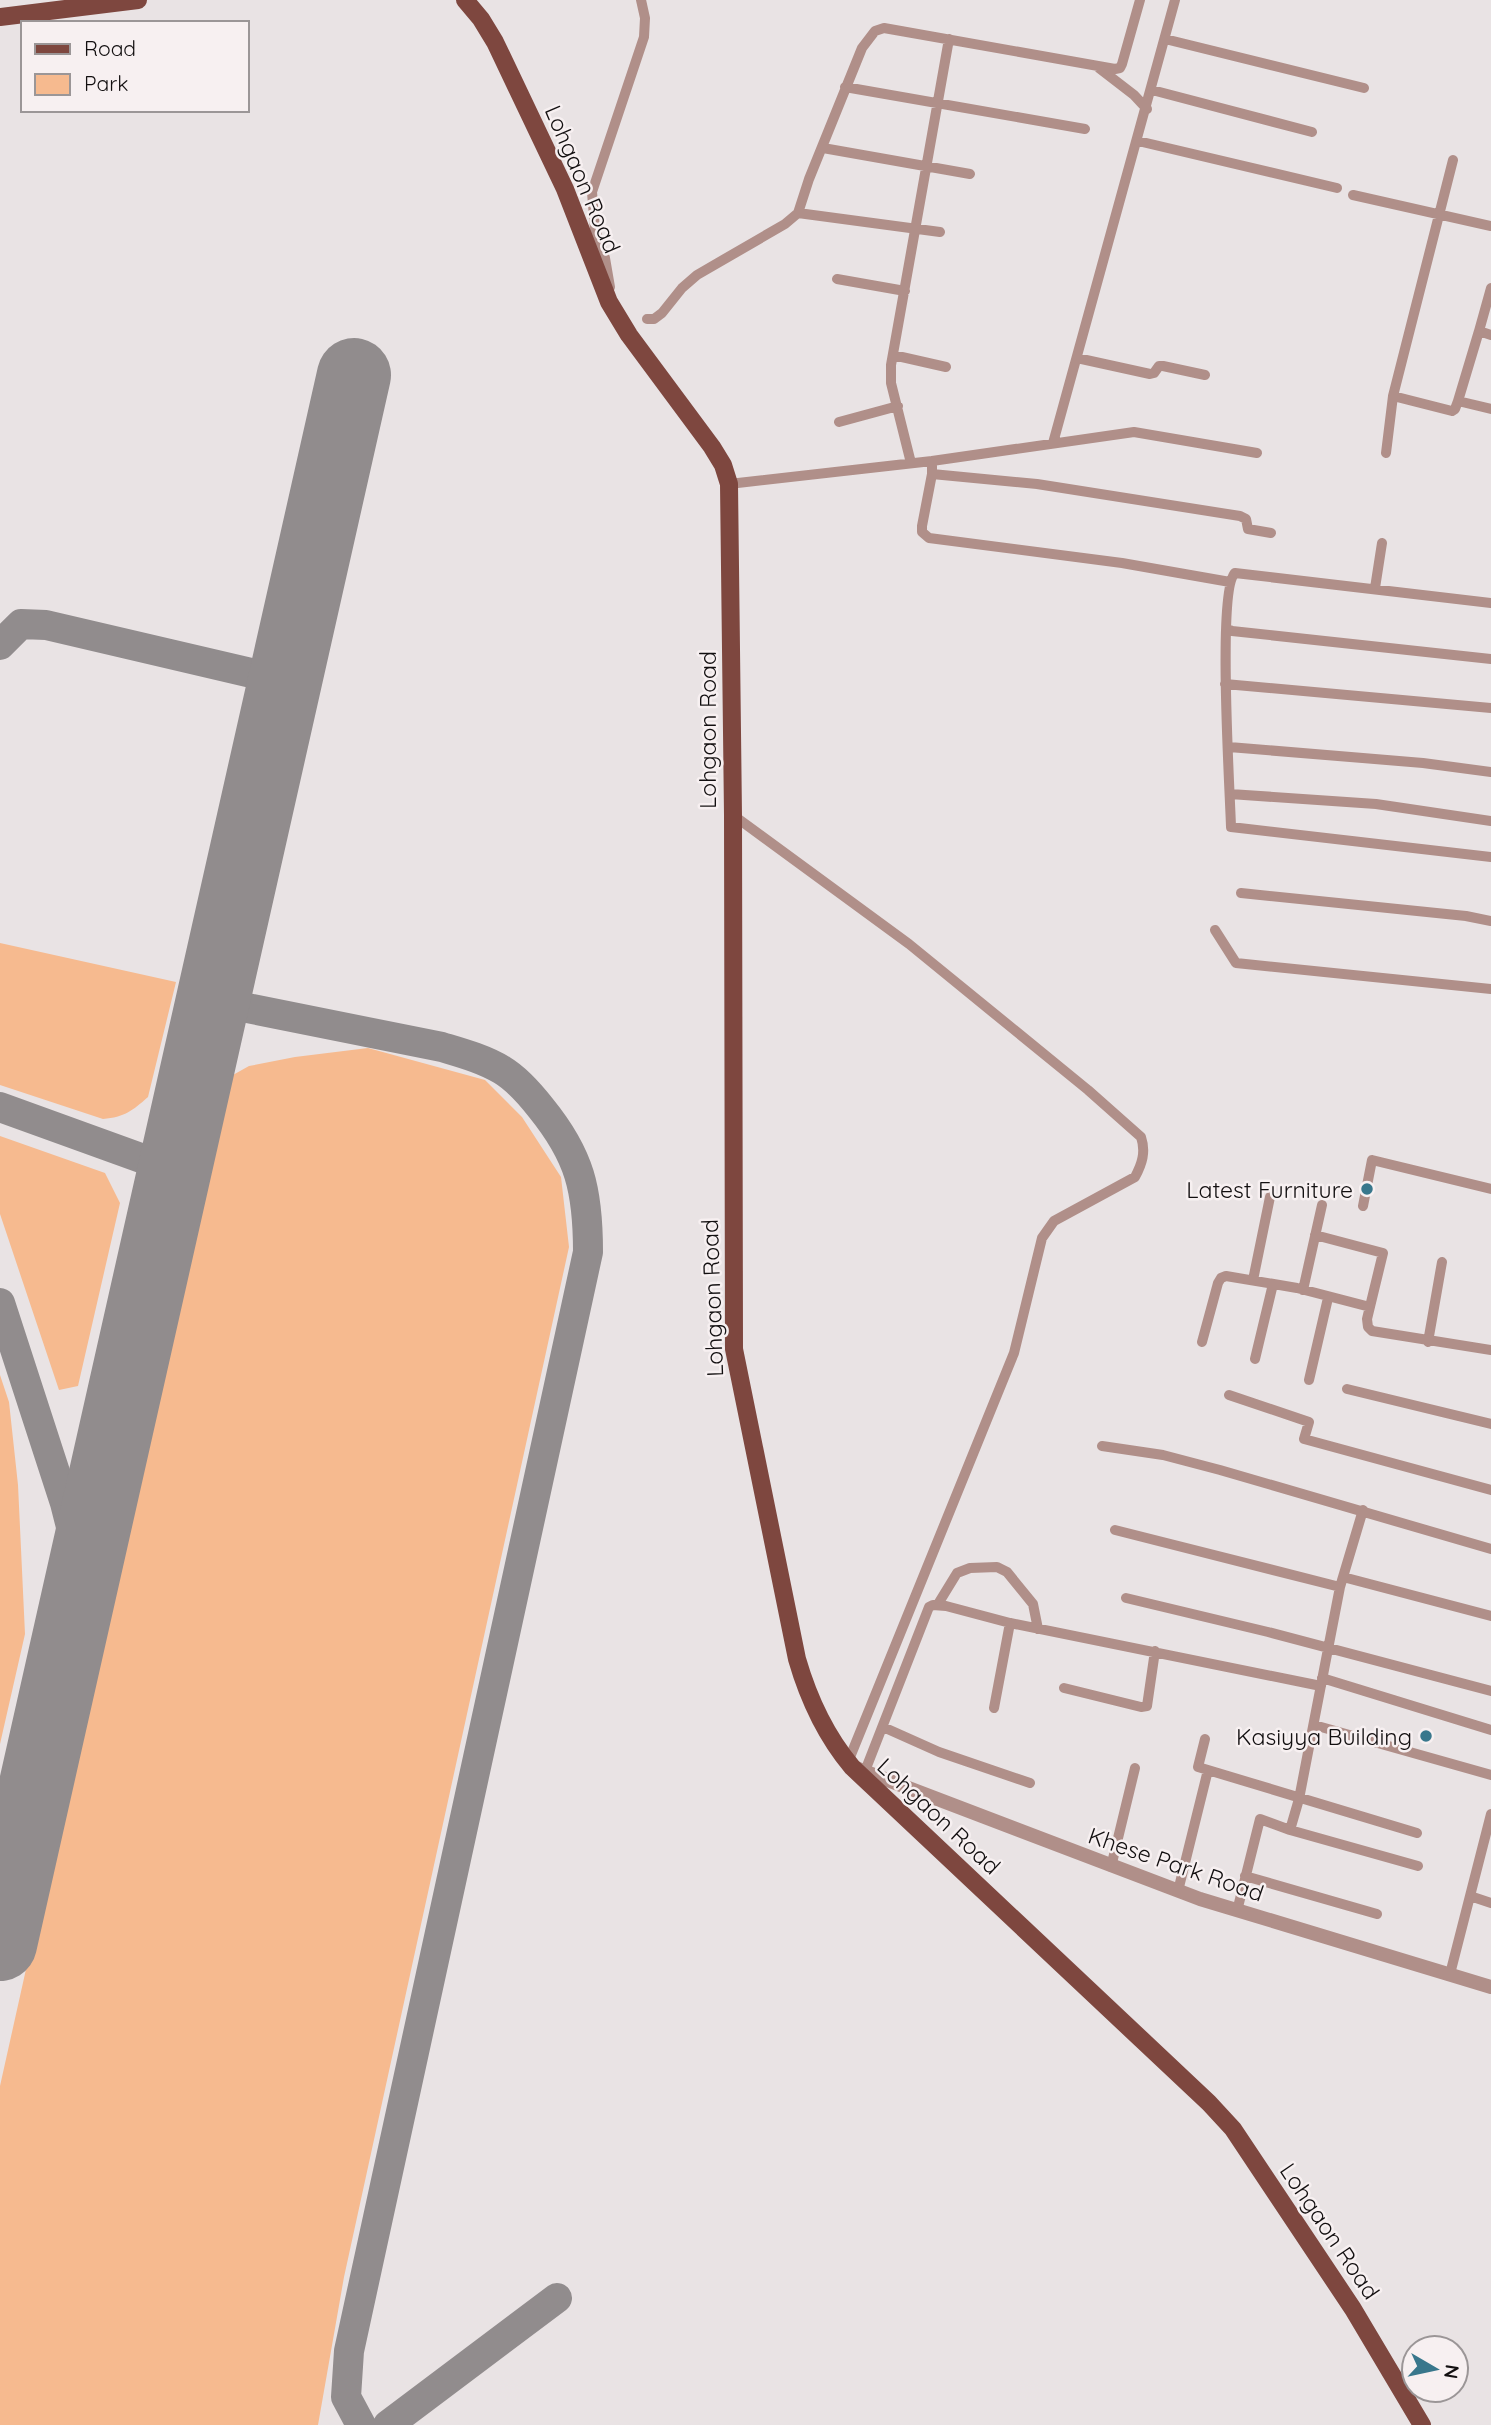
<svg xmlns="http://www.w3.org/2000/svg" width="1491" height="2425" viewBox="0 0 1491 2425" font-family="Quicksand,sans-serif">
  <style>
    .green { fill: #f6ba8f }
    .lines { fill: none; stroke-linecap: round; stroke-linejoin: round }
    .taxiway { stroke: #918c8d; stroke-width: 30 }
    .runway { stroke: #918c8d; stroke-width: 74 }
    .minor { stroke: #b08f89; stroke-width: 10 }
    .tertiary { stroke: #b08f89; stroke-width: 14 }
    .primary { stroke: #7e473f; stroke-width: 18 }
    .poi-dot { fill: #38778c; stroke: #f7f0f1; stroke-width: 2.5 }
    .labels { text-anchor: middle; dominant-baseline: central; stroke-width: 5; stroke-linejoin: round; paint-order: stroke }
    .street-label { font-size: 23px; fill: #120f10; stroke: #f7f0f1 }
    .poi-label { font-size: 23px; fill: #120f10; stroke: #f7f0f1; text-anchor: end }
  </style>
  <rect width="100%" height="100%" fill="#e9e3e4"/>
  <path class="green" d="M0,943L176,982L148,1097C132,1111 125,1117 103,1119L0,1085Z
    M368,1048L485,1080L522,1117L561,1177L569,1247L344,2277L318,2425H0V2086L224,1080L249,1066L295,1057Z
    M0,1136L105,1173L120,1203L78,1386L59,1390L0,1214Z
    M0,1375L9,1402L18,1485L25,1634L0,1744Z"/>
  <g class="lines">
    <path class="taxiway" d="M0,645L21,624L46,625L285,681
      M212,1001L442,1047C462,1053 484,1059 502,1070C517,1079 530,1094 541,1108C580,1156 588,1190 588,1252L349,2351L346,2397L361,2425
      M0,1107L174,1170
      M0,1303L65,1503L83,1574
      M65,1503C82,1502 93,1496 104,1482
      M388,2425L557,2298"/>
    <path class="runway" d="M0,1944L354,375"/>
    <path class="minor" d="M1165,39L1364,88
      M1099,68L1134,95L1147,109
      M845,87L1085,129
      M1152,90L1312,132
      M1138,141L1337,188
      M823,148L970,174
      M1353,195L1491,226
      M798,213L940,232
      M837,279L905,291
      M610,287L605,258L595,230L592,192L644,37L645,18L641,0
      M1491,288L1479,331L1491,335
      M647,319H654L662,313L682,288L697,275L785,224L798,213L809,179L862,48L875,31L884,28L1115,69L1120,68L1122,64L1140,0
      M1479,331L1458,401L1491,409
      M893,355L946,367
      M1077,358L1150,374L1154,373L1159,366H1163L1205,375
      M1393,396L1452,411L1455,409L1458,401
      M839,422L898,406
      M1053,443L1175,0
      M1386,453L1393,396L1453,160
      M932,461L1134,432L1257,453
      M911,463L891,383V365L949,39
      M932,474L1037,484L1240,516L1246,519L1248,529L1271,533
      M729,484L932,461V474L922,526V532L929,538L1122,563L1230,582
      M1375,588L1382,543
      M1491,603L1235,573C1217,590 1230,790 1231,827L1491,857
      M1227,629L1232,631L1491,659
      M1225,684L1491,708
      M1229,747L1423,763L1491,772
      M1230,794L1376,804L1491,821
      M733,815L909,944L1088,1090L1141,1137C1146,1152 1142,1164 1135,1177L1054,1221L1042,1238L1014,1353L848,1762
      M1241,893L1466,916L1491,921
      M1215,930L1236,963L1491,989
      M1363,1206L1372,1160L1491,1189
      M1315,1235L1383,1253L1367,1319L1368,1327L1372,1331L1491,1350
      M1253,1280L1270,1197
      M1303,1290L1322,1205
      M1202,1342L1218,1283L1221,1278L1226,1276L1297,1288L1370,1307
      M1428,1342L1442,1262
      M1255,1359L1273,1284
      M1309,1380L1328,1298
      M1347,1389L1491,1424
      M1229,1395L1309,1422L1304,1439L1491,1490
      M1102,1446L1163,1455L1220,1470L1491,1549
      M1115,1530L1340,1587
      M1343,1577L1491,1616
      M1126,1598L1268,1632L1491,1691
      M938,1604L957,1573L970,1568L997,1567L1007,1572L1033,1604L1038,1629
      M1322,1678L1491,1730
      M1064,1688L1141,1707L1147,1706L1155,1651
      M994,1708L1010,1623
      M1314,1725L1491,1775
      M883,1727L939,1752L1030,1783
      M1205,1739L1198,1767L1417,1833
      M865,1771L929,1607L933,1605L946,1606L1010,1623L1321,1686
      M1290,1830L1299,1799L1340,1587L1363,1510
      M1111,1867L1135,1768
      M1245,1876L1377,1914
      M1178,1891L1208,1770
      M1470,1896L1491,1903
      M1237,1911L1260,1819L1290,1830L1418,1866
      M1450,1974L1491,1814"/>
    <path class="tertiary" d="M856,1768L1200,1899L1491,1987"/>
    <path class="primary" d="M465,0L481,19L495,42L565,189L609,302L629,335L712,447L723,465L729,484L733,815L734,1349L797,1659C808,1697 826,1736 852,1767L1209,2103L1233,2129L1353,2309L1422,2425
      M0,17L138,0"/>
  </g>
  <g class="poi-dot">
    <circle cx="1367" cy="1189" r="7"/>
    <circle cx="1426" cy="1736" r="7"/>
  </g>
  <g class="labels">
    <g class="street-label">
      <text transform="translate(583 179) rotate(67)">Lohgaon Road</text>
      <text transform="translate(707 730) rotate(-90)">Lohgaon Road</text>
      <text transform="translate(712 1298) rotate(-92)">Lohgaon Road</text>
      <text transform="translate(939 1816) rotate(43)">Lohgaon Road</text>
      <text transform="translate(1176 1864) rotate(19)">Khese Park Road</text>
      <text transform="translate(1330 2231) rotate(56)">Lohgaon Road</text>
    </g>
    <g class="poi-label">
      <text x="1353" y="1189">Latest Furniture</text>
      <text x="1412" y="1736">Kasiyya Building</text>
    </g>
  </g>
  <rect x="21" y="21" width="228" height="91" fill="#f7f0f1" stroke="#9b9697" stroke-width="2"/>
  <rect x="35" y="44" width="35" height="10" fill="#7e473f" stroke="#9b9697" stroke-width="2"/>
  <text x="84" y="56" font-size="21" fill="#120f10">Road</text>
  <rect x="35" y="74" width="35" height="21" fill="#f6ba8f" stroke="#9b9697" stroke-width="2"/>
  <text x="84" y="91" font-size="21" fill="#120f10">Park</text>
  <g transform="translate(1435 2369) rotate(99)"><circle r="33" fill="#f7f0f1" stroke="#9b9697" stroke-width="2"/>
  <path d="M0-5L12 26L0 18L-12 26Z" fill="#38778c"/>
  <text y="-10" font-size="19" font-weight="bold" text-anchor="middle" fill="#120f10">N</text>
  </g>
</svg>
